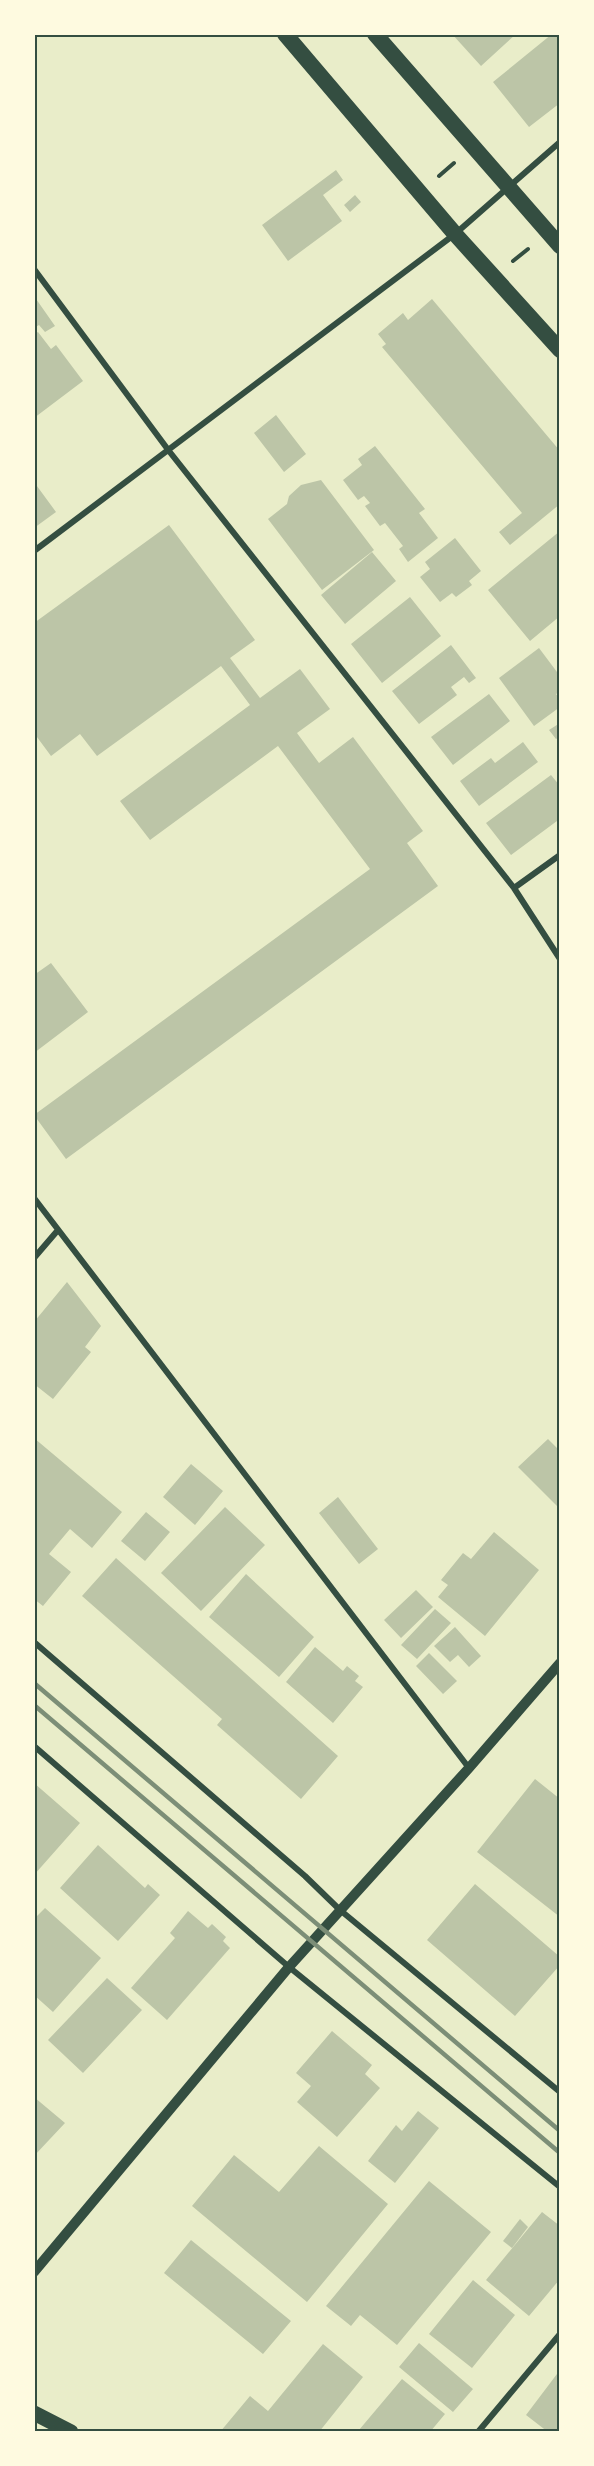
<svg xmlns="http://www.w3.org/2000/svg" width="594" height="2466" viewBox="0 0 594 2466" font-family="Montserrat,sans-serif">
  <style>
    .building { fill: #bcc5a7 }
    .lines { fill: none; stroke-linecap: round; stroke-linejoin: round }
    .path { stroke: #344e41; stroke-width: 4 }
    .minor { stroke: #344e41; stroke-width: 6 }
    .tertiary { stroke: #344e41; stroke-width: 10 }
    .primary { stroke: #344e41; stroke-width: 15 }
    .trunk { stroke: #344e41; stroke-width: 16 }
    .rail { stroke: #7c8e77; stroke-width: 4.5 }
    .neatline { fill: none; stroke: #344e41; stroke-width: 2 }
  </style>
  <rect width="100%" height="100%" fill="#e9edc9"/>
  <path class="building" d="M452,34H516L481,66Z
    M552,34H560V103L529,127L493,82Z
    M336,170L343,180L323,195L342,221L288,261L262,225Z
    M355,195L361,202L350,212L344,205Z
    M34,296L55,326L45,332L39,325L34,328Z
    M432,299L560,451V504L510,545L499,532L522,513L382,347L386,344L378,334L403,313L408,320Z
    M38,332L51,349L56,345L83,381L34,418V334Z
    M276,415L306,454L284,472L254,433Z
    M375,446L425,509L419,513L438,538L408,562L399,549L403,546L385,523L380,526L365,506L370,503L364,496L358,500L343,480L362,465L358,459Z
    M321,480L374,550L322,590L268,519L287,504L289,496L301,485Z
    M34,482L56,512L34,528Z
    M169,525L255,640L230,658L260,698L300,669L330,709L297,733L319,763L353,737L423,831L407,843L438,886L66,1159L34,1115L370,869L278,746L150,840L120,801L250,705L221,666L97,756L80,734L51,756L34,733V623Z
    M560,531V616L530,641L488,590Z
    M455,538L481,571L469,581L472,585L456,597L452,593L440,602L420,577L430,569L425,562Z
    M372,552L396,581L345,624L321,595Z
    M410,597L441,636L382,683L351,644Z
    M451,645L476,678L469,683L464,677L451,687L457,695L419,724L392,691Z
    M539,648L560,676V692L556,694L560,699V707L534,726L499,678Z
    M489,694L510,721L453,765L431,737Z
    M560,723V737L556,739L549,730Z
    M523,742L538,762L479,806L460,781L491,758L495,763Z
    M551,775L560,786V824L557,821L511,855L486,823Z
    M51,963L88,1012L34,1053V975Z
    M67,1282L101,1326L85,1347L91,1352L53,1399L34,1384V1322Z
    M34,1438L122,1512L92,1548L70,1529L49,1554L71,1572L43,1606L34,1599V1505L37,1502L34,1500Z
    M548,1439L560,1451V1509L518,1467Z
    M191,1464L223,1491L195,1525L163,1497Z
    M338,1497L378,1549L359,1564L319,1513Z
    M225,1507L265,1545L201,1611L161,1573Z
    M146,1512L170,1532L145,1561L121,1541Z
    M494,1532L539,1570L485,1636L438,1597L448,1585L441,1580L463,1553L471,1559Z
    M116,1558L338,1756L301,1799L217,1725L222,1719L82,1596Z
    M246,1574L314,1637L279,1677L209,1617Z
    M416,1590L433,1607L401,1638L384,1620Z
    M435,1609L451,1623L417,1659L401,1645Z
    M455,1627L481,1656L469,1667L458,1655L450,1662L434,1646Z
    M315,1647L343,1671L347,1666L359,1676L355,1681L363,1687L333,1723L286,1682Z
    M429,1653L457,1681L443,1694L416,1666Z
    M535,1779L560,1799V1917L477,1852Z
    M34,1783L80,1823L34,1875Z
    M98,1845L145,1888L148,1884L160,1895L118,1941L60,1888Z
    M475,1884L560,1957V1965L515,2016L427,1940Z
    M45,1908L101,1958L53,2012L34,1995V1919Z
    M188,1911L208,1928L212,1924L226,1937L223,1941L230,1948L167,2020L131,1988L175,1938L170,1933Z
    M107,1978L142,2010L83,2073L48,2040Z
    M332,2031L372,2065L365,2074L380,2088L337,2137L297,2102L311,2086L296,2073Z
    M34,2097L65,2123L34,2156Z
    M418,2111L439,2128L395,2183L368,2161L396,2125L402,2131Z
    M319,2146L388,2204L307,2302L192,2206L234,2155L279,2192Z
    M429,2181L491,2232L397,2345L360,2315L351,2326L326,2306Z
    M542,2212L560,2226V2279L529,2316L486,2280Z
    M520,2219L528,2227L512,2248L503,2241Z
    M191,2240L291,2321L263,2354L164,2273Z
    M473,2280L515,2315L472,2368L429,2334Z
    M419,2343L473,2389L453,2412L399,2367Z
    M323,2344L363,2377L319,2432H220L250,2396L268,2411Z
    M560,2370V2432H548L526,2415Z
    M402,2379L445,2414L430,2432H361L359,2430Z"/>
  <g class="lines">
    <path class="path" d="M439,176L454,163
      M513,261L528,249"/>
    <path class="minor" d="M34,269L169,451L514,888L560,959
      M34,551L455,234L560,142
      M514,888L560,855
      M34,1198L469,1768
      M34,1258L58,1230
      M34,1642L305,1876L340,1910L560,2092
      M34,1746L289,1967L560,2187
      M478,2432L560,2334"/>
    <path class="tertiary" d="M34,2272L289,1967L469,1768L560,1663"/>
    <path class="primary" d="M34,2413L71,2432"/>
    <path class="trunk" d="M285,34L455,234L560,350
      M375,34L560,246"/>
    <path class="rail" d="M34,1683L560,2131
      M34,1705L560,2153"/>
  </g>
  <rect width="594" height="2466" fill="none" stroke="#fefae0" stroke-width="72"/>
  <rect x="36" y="36" width="522" height="2394" class="neatline"/>
</svg>
